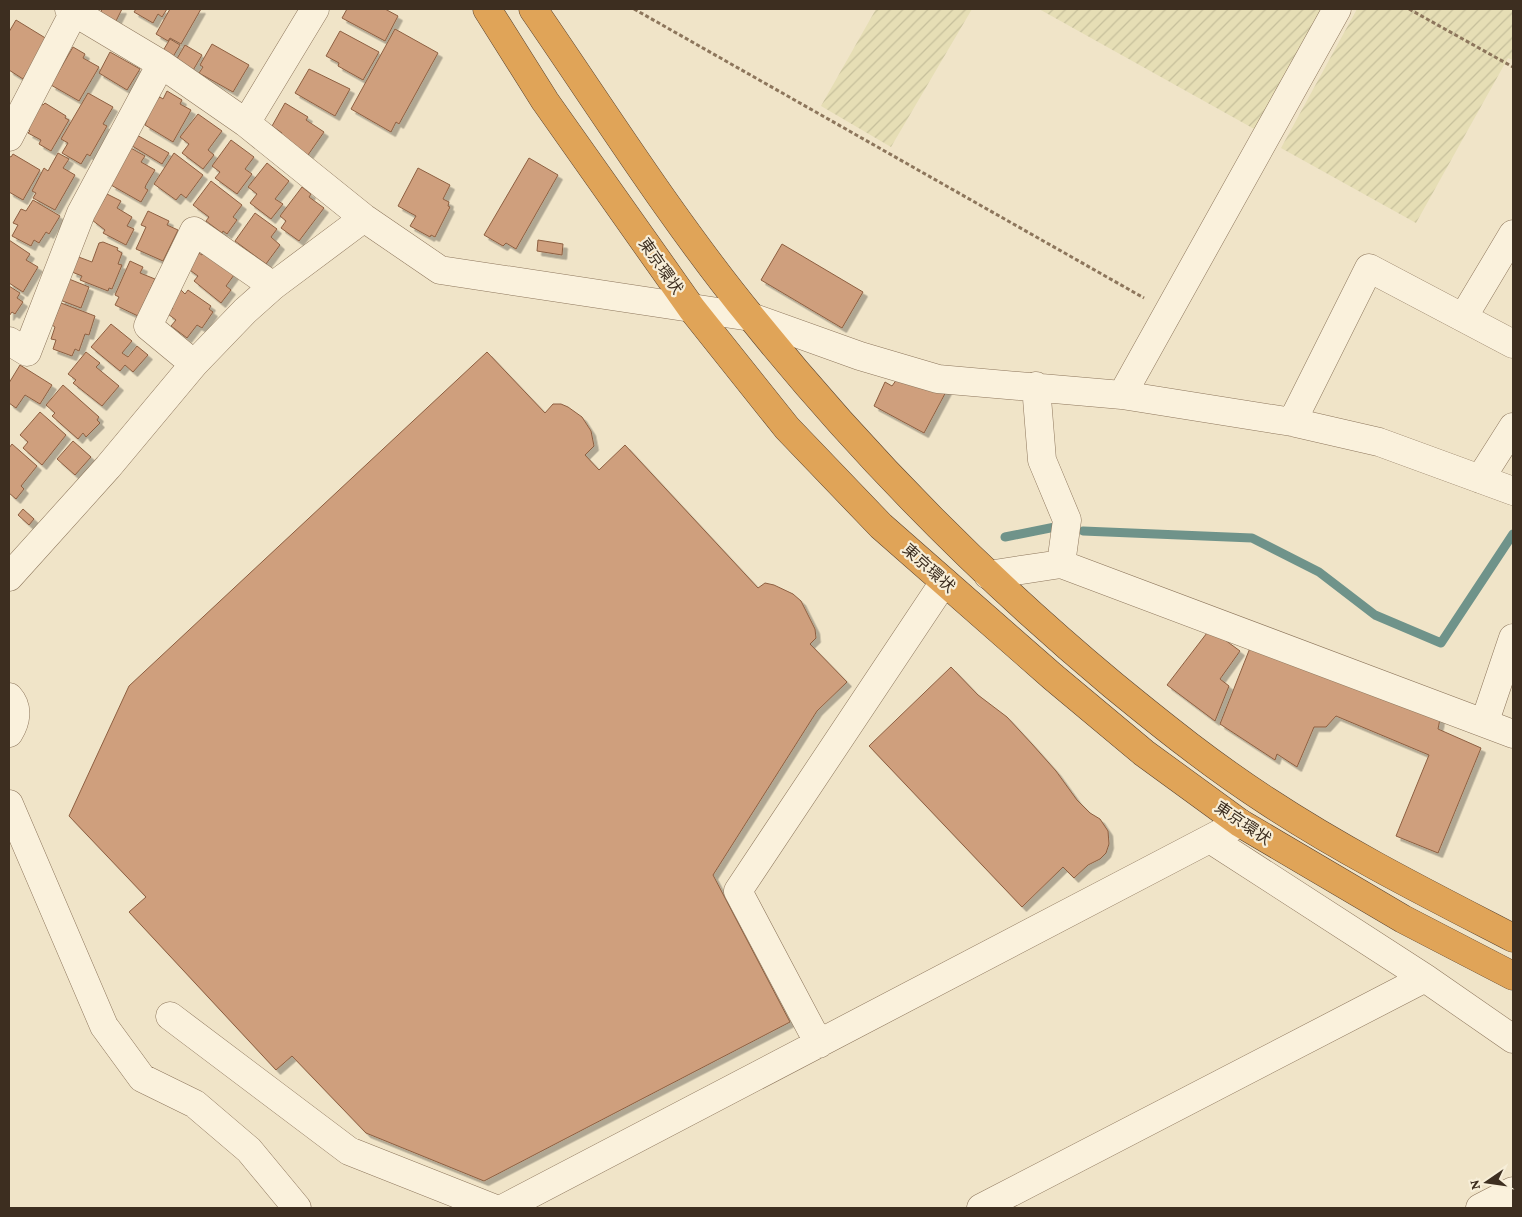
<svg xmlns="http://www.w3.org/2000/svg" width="1522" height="1217" viewBox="0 0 1522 1217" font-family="'Crimson Pro','Noto Sans JP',serif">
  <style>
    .farmland { fill: url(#farmland-furrows) }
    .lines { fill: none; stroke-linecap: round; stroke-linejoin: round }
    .stream { stroke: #6f938a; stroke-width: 9 }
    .building { fill: #cf9f7d; stroke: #8d5f41; filter: url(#shadow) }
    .minor-casing { stroke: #8d765c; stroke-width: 29 }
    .highway-casing { stroke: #5b4430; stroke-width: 29 }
    .path { stroke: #8d765c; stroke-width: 3; stroke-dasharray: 4 2.5; stroke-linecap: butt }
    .minor { stroke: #faf1dc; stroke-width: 28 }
    .highway { stroke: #e0a458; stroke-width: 28 }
    .labels { text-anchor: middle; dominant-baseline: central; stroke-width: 4.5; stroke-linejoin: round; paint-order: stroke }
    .street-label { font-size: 16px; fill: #3d2e20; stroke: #f7eed8 }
  </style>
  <defs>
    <pattern id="farmland-furrows" width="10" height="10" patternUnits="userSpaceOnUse" patternTransform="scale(1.25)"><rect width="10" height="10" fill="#e6deb5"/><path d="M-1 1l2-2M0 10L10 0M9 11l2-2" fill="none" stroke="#c6bf9b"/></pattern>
    <filter id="shadow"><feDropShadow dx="4.5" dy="4.5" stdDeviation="0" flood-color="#0004"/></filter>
  </defs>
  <rect width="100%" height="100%" fill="#f0e4c8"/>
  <path class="farmland" d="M876,9H972L891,147L821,106Z
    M1039,9H1326L1256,130Z
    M1357,9H1513V60L1508,58L1416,223L1281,148Z"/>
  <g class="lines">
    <path class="stream" d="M1083,531L1252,538L1319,572L1375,615L1441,643L1513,534
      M1005,537L1055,527"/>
  </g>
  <path class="building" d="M102,9H122L115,23L100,14Z
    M136,9H167L162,17L158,14L153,23L134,12Z
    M170,9H201L181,44L170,38L168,41L156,34Z
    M347,9H385L398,16L385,41L342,18Z
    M16,20L47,39L23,79L9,70V32Z
    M395,29L438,53L399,124L396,122L391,132L351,109Z
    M340,31L379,52L363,80L338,66L339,63L326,56Z
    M170,39L180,45L171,60L161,54Z
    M212,44L249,65L233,92L199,73L203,67L200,65Z
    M185,45L202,55L192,72L175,62Z
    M73,47L85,54L83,58L99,67L79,101L51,85Z
    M110,52L140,69L127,90L99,73Z
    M309,69L350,89L335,116L295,93Z
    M167,91L182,100L180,104L191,110L173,142L145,125L147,120L145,119L154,103L160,97L163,99Z
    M88,93L113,107L103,124L107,126L90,156L87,154L81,164L62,153L68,143L61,139Z
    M39,103L43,105L45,103L66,116L65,118L69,120L51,151L39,144L41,140L28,133L30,131L26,128Z
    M285,103L308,117L306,120L324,132L308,155L280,136L282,133L272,126Z
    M198,114L222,131L208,150L214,155L203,169L182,153L189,144L180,137Z
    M135,134L169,153L162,164L129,144Z
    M231,140L254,157L245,169L252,174L237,194L215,178L220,172L212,166Z
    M129,147L145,156L141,162L155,170L146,185L145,188L148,190L141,202L111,185Z
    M58,153L69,159L63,168L75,175L55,210L33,198L36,193L32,191L44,168L48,171Z
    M174,153L203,175L186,198L181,194L176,200L154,184Z
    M13,154L40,170L23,200L9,192V156L11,157Z
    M529,158L558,175L516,249L506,243L503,246L484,235Z
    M267,163L289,181L275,199L283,204L271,219L250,203L257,194L248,187Z
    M418,168L450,185L443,199L449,202L448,206L450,207L435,237L431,235L430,237L410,226L416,216L398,206Z
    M211,181L242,205L233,217L237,220L227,234L223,231L222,233L206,221L209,217L193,205Z
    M302,187L311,194L309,197L324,208L299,241L281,228L286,221L280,216Z
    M107,194L121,201L117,208L132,217L127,226L134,229L126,245L103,233L105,230L92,220Z
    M33,200L60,216L49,234L46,232L39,243L34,240L31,246L12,236L18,225L13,223L21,209L26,211Z
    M148,211L169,221L167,225L178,230L163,261L136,249L146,227L141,225Z
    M255,213L277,229L271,237L280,245L266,264L235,241Z
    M9,240L30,254L26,260L38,267L23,292L9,283Z
    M538,240L563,244L562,255L537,251Z
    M103,242L118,248L117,250L122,253L118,264L122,265L112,289L109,288L108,291L80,280L82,276L72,272L76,256L92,262L99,243Z
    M782,244L863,292L842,328L761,280Z
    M204,252L234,275L226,286L231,290L221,303L194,281L198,276L187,268L199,253L202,255Z
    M130,261L143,267L140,273L155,279L138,316L115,305L119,297L115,295Z
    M69,279L89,287L81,308L60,300Z
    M9,286L20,293L17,298L23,302L15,314L12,312L9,316Z
    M181,290L185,294L188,290L211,306L209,309L213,312L202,328L197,325L187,338L171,326L176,320L168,314L173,308L170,305Z
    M61,303L95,316L89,335L85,334L79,351L75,349L72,356L53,349L56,340L51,339L55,327L52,325Z
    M111,324L132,341L122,353L128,357L137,346L148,355L133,372L125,365L120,371L91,347Z
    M86,352L100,363L96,367L119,386L102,406L73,383L76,380L68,374Z
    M487,352L545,413L553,404H561L568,407L582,417L591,431L594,446L585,455L599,470L625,445L758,588L765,583L774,585L793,594L801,601L815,629L816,638L810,644L847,682L817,711L713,875L790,1022L484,1181L366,1133L292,1056L276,1070L129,912L146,897L69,816L129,686Z
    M20,365L52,385L40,404L25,395L16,408L9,403V383Z
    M897,379L948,388L924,433L874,406L885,382L892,386Z
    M63,385L99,417L97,420L100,423L86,437L83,433L78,439L52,416L55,413L46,405Z
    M40,412L66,435L42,465L23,448L28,442L20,435Z
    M73,441L91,457L75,475L57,459Z
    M12,444L37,466L21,486L24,489L16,499L9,493V448Z
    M23,509L34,519L29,525L18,515Z
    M1210,629L1240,651L1220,679L1229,686L1215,721L1167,685Z
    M1252,643L1440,719L1438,729L1481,748L1438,853L1396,836L1429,755L1336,716L1326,727H1314L1297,767L1277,754L1275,760L1220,724Z
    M951,667L978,695L1007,717L1032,744L1056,771L1077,800L1090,813L1100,819L1108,831L1109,844L1106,853L1100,859L1088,865L1074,878L1063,867L1022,907L869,746Z"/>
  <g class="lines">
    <defs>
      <path id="minor" d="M69,9L161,64L246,123L364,218L440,270L751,317L860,356L938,379L1122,395L1292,422L1379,442L1513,491
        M246,123L315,9
        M9,137L74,12
        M1464,316L1513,234
        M9,341L27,352L81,213L161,64
        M194,364L148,326L194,231L273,286
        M1036,386L1042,460L1067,520L1061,564
        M1122,395L1337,9
        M1292,422L1369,268L1513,344
        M1480,479L1513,427
        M988,575L1061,564L1513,734
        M9,577L108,467L194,364L245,311L273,286L364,218
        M9,697C19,708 16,722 9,733
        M1485,721L1513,638
        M9,804L104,1026L142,1078L195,1104L249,1150L297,1208
        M1210,839L1425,978L1513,1039
        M170,1016L349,1151L493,1208
        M819,1044L738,891L944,582
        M504,1208L1240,823
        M981,1208L1425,978
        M1480,1208L1513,1191"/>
      <path id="highway" d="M487,9L545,101L692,309L787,428L881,526L1053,677L1144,753L1240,823L1403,919L1513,976
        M533,9C604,112 672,220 752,318C859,451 981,575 1113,685C1163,726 1213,766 1267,801C1346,853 1430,895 1513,938"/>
    </defs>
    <use href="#minor" class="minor-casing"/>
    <use href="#highway" class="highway-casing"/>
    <path class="path" d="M634,9L1144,298
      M1409,9L1513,67"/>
    <use href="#minor" class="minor"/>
    <use href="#highway" class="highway"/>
  </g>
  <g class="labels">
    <g class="street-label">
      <text transform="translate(661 266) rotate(55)">東京環状</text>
      <text transform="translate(929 568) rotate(42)">東京環状</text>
      <text transform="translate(1243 823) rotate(34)">東京環状</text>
    </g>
  </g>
  <rect width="1522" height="1217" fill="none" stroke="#3d2e20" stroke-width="20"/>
  <g transform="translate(1487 1182) rotate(257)" stroke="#f7eed8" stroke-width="4" paint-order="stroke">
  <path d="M0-4L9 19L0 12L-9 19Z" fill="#3d2e20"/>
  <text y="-8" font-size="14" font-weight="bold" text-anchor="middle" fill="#3d2e20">N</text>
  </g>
</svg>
